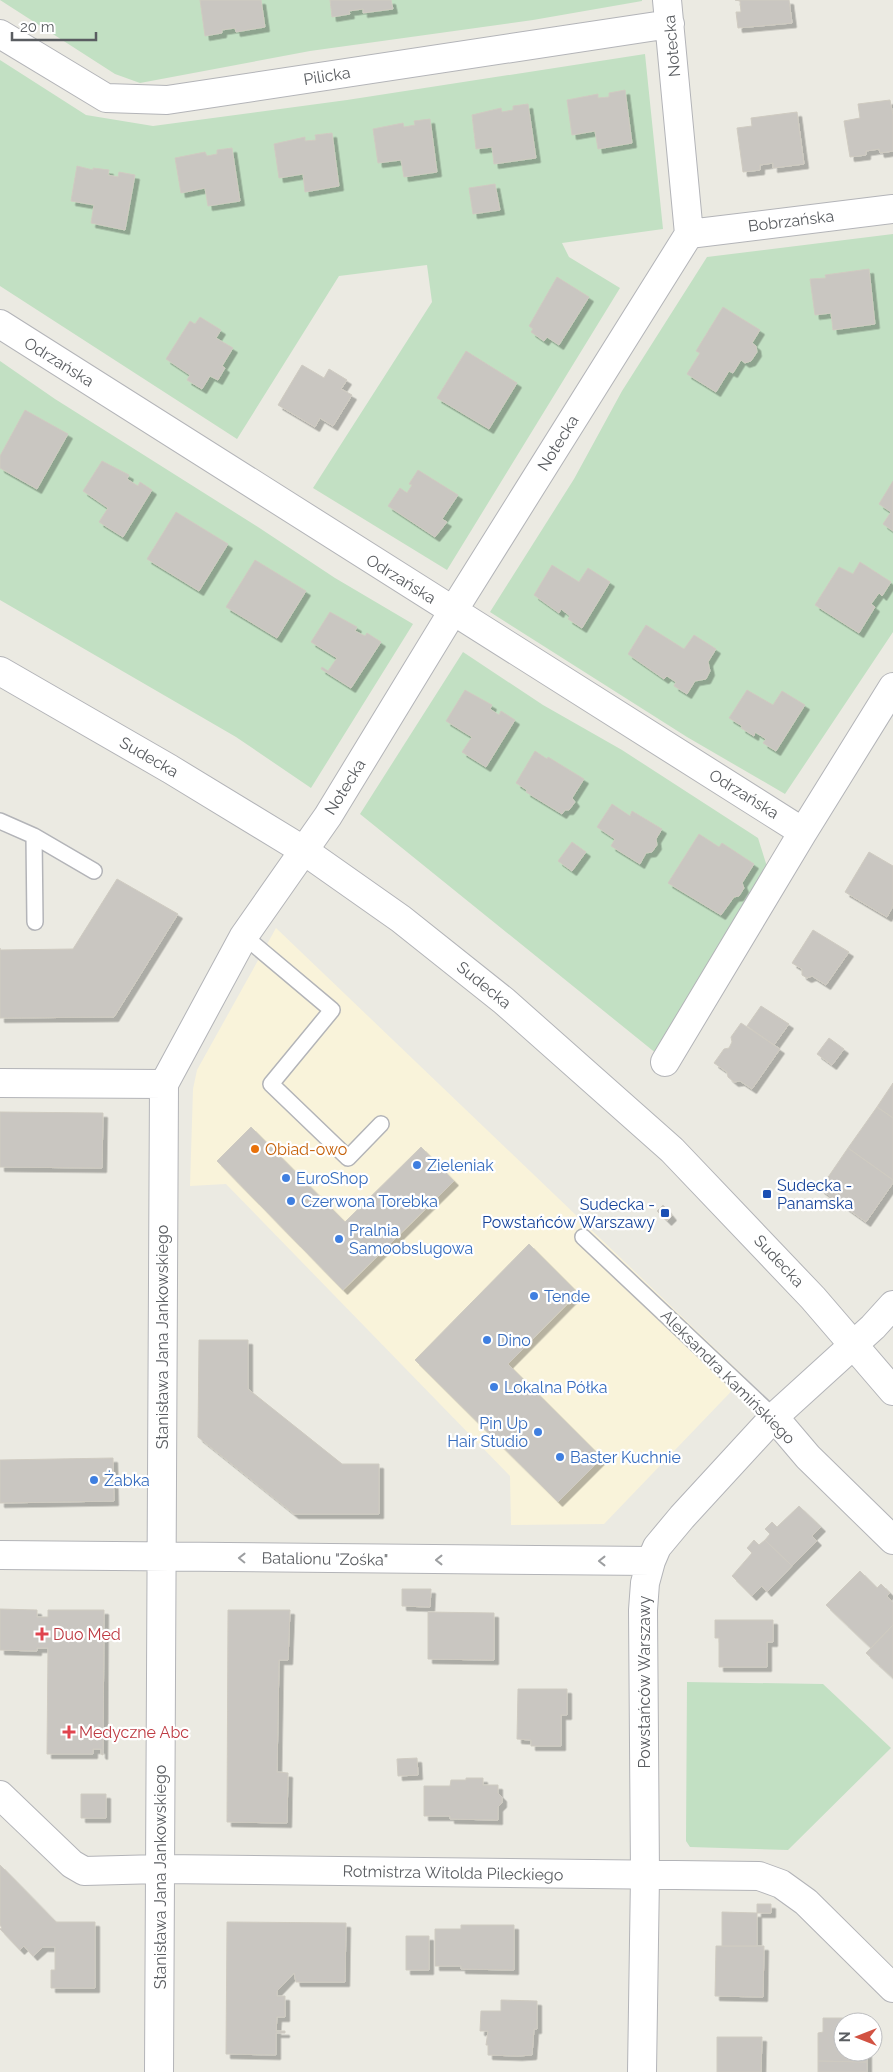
<svg xmlns="http://www.w3.org/2000/svg" width="893" height="2072" viewBox="0 0 893 2072" font-family="Raleway,sans-serif">
  <style>
    .commercial { fill: #f9f3da }
    .green { fill: #c2e0c3 }
    .building { fill: #c9c6c1; stroke: #cfcbc1; filter: url(#shadow) }
    .lines { fill: none; stroke-linecap: round; stroke-linejoin: round }
    .service-casing { stroke: #b3b4b8; stroke-width: 18 }
    .minor-casing { stroke: #b3b4b8; stroke-width: 30 }
    .tertiary-casing { stroke: #b3b4b8; stroke-width: 30 }
    .service { stroke: #fff; stroke-width: 15 }
    .minor { stroke: #fff; stroke-width: 28 }
    .tertiary { stroke: #fff; stroke-width: 28 }
    .oneway { stroke: #9c9ea0 }
    .food-dot { fill: #e8710a; stroke: #fff; stroke-width: 2 }
    .shop-dot { fill: #3f7fe0; stroke: #fff; stroke-width: 2 }
    .transit-dot { fill: #1a4fb4; stroke: #fff; stroke-width: 2 }
    .health-dot { fill: #e0444e; stroke: #fff; stroke-width: 2 }
    .labels { text-anchor: middle; dominant-baseline: central; stroke-width: 4.5; stroke-linejoin: round; paint-order: stroke }
    .street-label { font-size: 16px; fill: #5a5d61; stroke: #fff }
    .food-label { font-size: 16px; fill: #c56008; stroke: #fff; text-anchor: start }
    .shop-label { font-size: 16px; fill: #366cbe; stroke: #fff; text-anchor: start }
    .transit-label { font-size: 16px; fill: #164399; stroke: #fff; text-anchor: start }
    .health-label { font-size: 16px; fill: #be3a42; stroke: #fff; text-anchor: start }
  </style>
  <defs>
    <filter id="shadow"><feDropShadow dx="4.5" dy="4.5" stdDeviation="0" flood-color="#0004"/></filter>
  </defs>
  <rect width="100%" height="100%" fill="#ebeae2"/>
  <path class="commercial" d="M276,928L745,1377L604,1524L511,1525L510,1476L226,1184L190,1186L193,1089L197,1070Z"/>
  <path class="green" d="M0,0H642V1L533,20L310,51L140,83L115,74Z
    M645,54L663,229L562,243L569,257L620,288L447,570L313,488L432,302L427,265L339,276L237,439L0,286V60L86,115L153,126L347,100Z
    M893,234V632L785,794L687,737L490,612L574,479L622,391L707,257Z
    M0,361L55,399L258,527L335,578L413,624L311,788L236,737L0,600Z
    M463,652L543,705L622,750L758,838L770,876L657,1054L360,814Z
    M687,1682L823,1684L891,1748L788,1850L690,1847L686,1841Z"/>
  <path class="building" d="M200,0H261L265,27L236,32L235,28L222,30V33L205,36Z
    M330,0H391L393,9L363,13V9L349,11L350,14L332,17Z
    M735,0H789L792,23L738,28L736,12H741L740,1Z
    M625,90L632,143L598,149L595,131L572,135L567,100L598,94V98L609,97V93Z
    M890,100L893,115V151L880,153L879,149L866,151V155L850,157L844,121L860,118L858,104Z
    M528,104L536,158L494,164L492,147L476,149L472,115L501,108L502,112L513,110V106Z
    M797,112L804,164L773,168V163L760,165V170L743,172L737,128L752,126L751,118Z
    M430,119L437,172L404,177L401,160L378,163L373,129L403,123L404,127L415,125L414,121Z
    M332,133L339,186L305,192L303,174L279,178L274,144L305,137V141L316,140L315,135Z
    M232,148L240,201L208,206L205,188L181,193L175,158L205,152L207,156L217,154V150Z
    M77,166L93,170V168L109,170L108,175L118,177L119,172L135,175L125,230L91,223L94,205L71,201Z
    M495,184L500,210L473,214L469,188Z
    M869,269L875,324L833,330L831,313L815,315L810,279L826,278L825,275Z
    M557,277L589,297L559,345L547,337L544,341L531,332L533,329L529,326Z
    M723,307L760,330L752,343L756,346L757,352L751,361L745,363L741,360L733,373L729,371L716,392L687,374L700,353L696,351Z
    M200,317L221,330L216,338L233,348L222,366L225,368L218,380L210,376L202,389L187,380L190,375L166,359L190,321L195,324Z
    M466,351L517,383L489,429L437,398Z
    M302,365L324,378L329,369L347,380L341,389L352,395L333,426L320,418L315,427L278,405Z
    M25,410L68,434L37,489L0,468V456Z
    M102,461L129,475L127,479L138,486L140,482L152,490L123,537L99,522L108,508L83,491Z
    M418,470L458,495L442,519L447,522L435,537L388,506L400,488L407,493L412,485L409,484Z
    M893,481V531L883,524L891,512L879,504Z
    M176,512L228,544L199,591L147,559Z
    M255,560L306,591L277,638L226,607Z
    M860,562L891,582L882,596L879,593L871,604L875,607L859,633L815,605L839,567L853,574Z
    M552,565L579,582L588,568L610,582L582,628L568,619L570,616L561,609L559,613L534,595Z
    M330,612L357,627L355,631L365,636L367,633L381,642L351,688L321,669L322,667L328,671L337,658L311,642Z
    M646,625L684,649L694,635L716,649L708,662L710,671L706,679L695,681L687,694L674,686L676,682L667,676L664,679L628,654Z
    M465,690L492,705L490,709L499,715L501,711L515,720L486,767L462,752L472,737L446,721Z
    M747,690L773,705L782,691L805,705L776,751L763,743L766,739L755,732L754,736L741,728L742,726L729,718Z
    M535,751L547,759L548,757L584,779L572,798L575,802L569,810H565L562,814L526,792L527,790L516,783Z
    M612,804L630,816L632,811L662,829L656,839L657,845L652,852L646,853L640,864L611,846L615,839L597,827Z
    M699,834L719,847L722,843L754,864L742,883L744,888L739,896L734,897L721,915L668,883Z
    M572,842L586,852L572,871L558,861Z
    M869,852L893,866V906L887,917L845,892Z
    M117,879L178,914L114,1017L0,1018V948V950L73,949Z
    M813,930L849,952L826,985L812,976L807,978L802,975V969L792,963Z
    M761,1006L789,1024L774,1045L747,1026Z
    M741,1023L780,1049L752,1089L740,1081L734,1082L728,1077L727,1072L714,1063L724,1049L729,1048L732,1042L731,1037Z
    M829,1038L844,1049L832,1065L817,1054Z
    M893,1083V1118L877,1107Z
    M877,1107L893,1118V1180L848,1148Z
    M0,1112L103,1113L102,1168L0,1167Z
    M251,1127L345,1222L421,1147L454,1181L343,1290L217,1161Z
    M848,1148L893,1180V1183L866,1222L820,1189Z
    M663,1205L672,1216L667,1221L657,1211Z
    M529,1244L578,1293L508,1364L602,1458L558,1502L415,1360Z
    M199,1340H248V1389L342,1464H379V1514H294L198,1437Z
    M113,1458L114,1501L0,1503V1460Z
    M799,1506L821,1527L812,1536L817,1541L792,1566L765,1540L770,1534L765,1529L772,1522L777,1527Z
    M754,1540L759,1545L765,1540L792,1566L767,1592L762,1586L752,1596L732,1576L752,1553L747,1548Z
    M860,1571L877,1588L881,1584L890,1593L887,1596L893,1603V1625L871,1648L826,1605Z
    M402,1589H431L430,1607L402,1606Z
    M0,1609L37,1610V1617H48V1610H104L103,1755L101,1754V1749H93V1754H47L48,1648H37V1651L0,1650Z
    M228,1610H290L288,1660H279L277,1772L288,1773L287,1823L227,1822Z
    M428,1612L494,1613V1660L428,1659Z
    M715,1620H773V1642H767V1667H719V1638H715Z
    M893,1625V1678L866,1653Z
    M518,1689H567V1715H561V1746H531V1740L517,1739Z
    M417,1758L418,1775L398,1776L397,1759Z
    M466,1778H483V1785H498V1793L502,1797V1803L498,1807V1820L450,1819V1816H424V1786H450L451,1780H466Z
    M81,1794H106V1818H81Z
    M0,1865L56,1922H95V1988H51V1970H55V1947H43L33,1956L24,1946L20,1950L0,1929L2,1928L0,1925Z
    M757,1904H771V1913H757Z
    M722,1912L757,1913V1946H722Z
    M227,1922L346,1923L345,1982H296L294,1973L277,1991V1996H285V2017H277L276,2031H285V2033H276V2055L226,2054Z
    M461,1925H514V1970L461,1969V1966H435V1929H461Z
    M406,1936H429V1970H406Z
    M716,1946H764L763,1997L715,1996Z
    M501,2000L537,2001V2029H534L532,2055L518,2056L488,2055V2045H486L488,2031H480L481,2011H501Z
    M823,2018H857V2022H843V2052H867V2062L818,2061V2033L823,2032Z
    M717,2037H762L761,2072H717Z
    M818,2061L867,2062V2072H818Z"/>
  <g class="lines">
    <defs>
      <path id="service" d="M0,821L34,836L35,922
        M34,836L94,871
        M244,936L332,1010L271,1084L348,1158L381,1124
        M583,1237L774,1417"/>
      <path id="minor" d="M0,34L106,98L167,100L670,24
        M689,234L893,209
        M0,324L803,832L893,687
        M665,1062L803,832
        M0,1083L164,1084
        M774,1417L808,1457L893,1540
        M0,1555L651,1561
        M0,1795L72,1864L84,1871L160,1869L759,1876L781,1884L806,1902L893,1988
        M159,2072L164,1084L244,936L328,816L453,611L689,234L667,0
        M642,2072L645,1876L643,1610L645,1583L651,1561L657,1547L682,1517L774,1417L873,1327L893,1305"/>
      <path id="tertiary" d="M0,671L170,769L303,850L401,919L504,1001L672,1150L813,1298L893,1391"/>
    </defs>
    <use href="#service" class="service-casing"/>
    <use href="#minor" class="minor-casing"/>
    <use href="#tertiary" class="tertiary-casing"/>
    <use href="#service" class="service"/>
    <use href="#minor" class="minor"/>
    <use href="#tertiary" class="tertiary"/>
  </g>
  <defs><path id="oneway-chevron" d="M-2-3.5L2.5 0L-2 3.5" fill="none" stroke-width="1.6" stroke-linecap="round" stroke-linejoin="round" transform="scale(1.25)"/></defs>
  <g class="oneway">
    <use href="#oneway-chevron" transform="translate(242 1558) rotate(-179)"/>
    <use href="#oneway-chevron" transform="translate(439 1560) rotate(-180)"/>
    <use href="#oneway-chevron" transform="translate(602 1561) rotate(-180)"/>
  </g>
  <circle class="food-dot" cx="255" cy="1149" r="5"/>
  <g class="shop-dot">
    <circle cx="417" cy="1165" r="5"/>
    <circle cx="286" cy="1178" r="5"/>
    <circle cx="291" cy="1201" r="5"/>
    <circle cx="339" cy="1239" r="5"/>
    <circle cx="534" cy="1296" r="5"/>
    <circle cx="487" cy="1340" r="5"/>
    <circle cx="494" cy="1387" r="5"/>
    <circle cx="538" cy="1432" r="5"/>
    <circle cx="560" cy="1457" r="5"/>
    <circle cx="94" cy="1480" r="5"/>
  </g>
  <g class="transit-dot">
    <rect x="762" y="1189" width="10" height="10" rx="2.5"/>
    <rect x="660" y="1208" width="10" height="10" rx="2.5"/>
  </g>
  <g class="health-dot">
    <path d="M39.5 1626.5h5v5h5v5h-5v5h-5v-5h-5v-5h5z"/>
    <path d="M66.5 1724.5h5v5h5v5h-5v5h-5v-5h-5v-5h5z"/>
  </g>
  <g class="labels">
    <g class="street-label">
      <text transform="translate(672 46) rotate(-95)">Notecka</text>
      <text transform="translate(327 76) rotate(-9)">Pilicka</text>
      <text transform="translate(791 221) rotate(-7)">Bobrzańska</text>
      <text transform="translate(59 362) rotate(32)">Odrzańska</text>
      <text transform="translate(558 443) rotate(-58)">Notecka</text>
      <text transform="translate(401 579) rotate(32)">Odrzańska</text>
      <text transform="translate(149 757) rotate(30)">Sudecka</text>
      <text transform="translate(345 787) rotate(-58)">Notecka</text>
      <text transform="translate(744 794) rotate(32)">Odrzańska</text>
      <text transform="translate(484 985) rotate(39)">Sudecka</text>
      <text transform="translate(779 1261) rotate(47)">Sudecka</text>
      <text transform="translate(162 1337) rotate(-90)">Stanisława Jana Jankowskiego</text>
      <text transform="translate(728 1377) rotate(45)">Aleksandra Kamińskiego</text>
      <text transform="translate(325 1559) rotate(1)">Batalionu "Zośka"</text>
      <text transform="translate(644 1682) rotate(-90)">Powstańców Warszawy</text>
      <text transform="translate(453 1873) rotate(1)">Rotmistrza Witolda Pileckiego</text>
      <text transform="translate(160 1877) rotate(-90)">Stanisława Jana Jankowskiego</text>
    </g>
    <g class="food-label">
      <text x="265" y="1149">Obiad-owo</text>
    </g>
    <g class="shop-label">
      <text x="427" y="1165">Zieleniak</text>
      <text x="296" y="1178">EuroShop</text>
      <text x="301" y="1201">Czerwona Torebka</text>
      <text x="349" y="1230">Pralnia<tspan x="349" dy="18">Samoobslugowa</tspan></text>
      <text x="544" y="1296">Tende</text>
      <text x="497" y="1340">Dino</text>
      <text x="504" y="1387">Lokalna Półka</text>
      <text x="528" y="1423" text-anchor="end">Pin Up<tspan x="528" dy="18">Hair Studio</tspan></text>
      <text x="570" y="1457">Baster Kuchnie</text>
      <text x="104" y="1480">Żabka</text>
    </g>
    <g class="transit-label">
      <text x="777" y="1185">Sudecka -<tspan x="777" dy="18">Panamska</tspan></text>
      <text x="655" y="1204" text-anchor="end">Sudecka -<tspan x="655" dy="18">Powstańców Warszawy</tspan></text>
    </g>
    <g class="health-label">
      <text x="53" y="1634">Duo Med</text>
      <text x="79" y="1732">Medyczne Abc</text>
    </g>
  </g>
  <g transform="translate(858 2037) rotate(270)"><circle r="24" fill="#ffffff" stroke="#bdbec0"/>
  <path d="M0-4L9 19L0 12L-9 19Z" fill="#d25242"/>
  <text y="-8" font-size="14" font-weight="bold" text-anchor="middle" fill="#5a5d61">N</text>
  </g>
  <path d="M12 32v8h84v-8" fill="none" stroke="#5a5d61" stroke-width="2.5"/>
  <text x="20" y="32" font-size="15" fill="#5a5d61" stroke="#ffffff" stroke-width="4" paint-order="stroke">20 m</text>
</svg>
